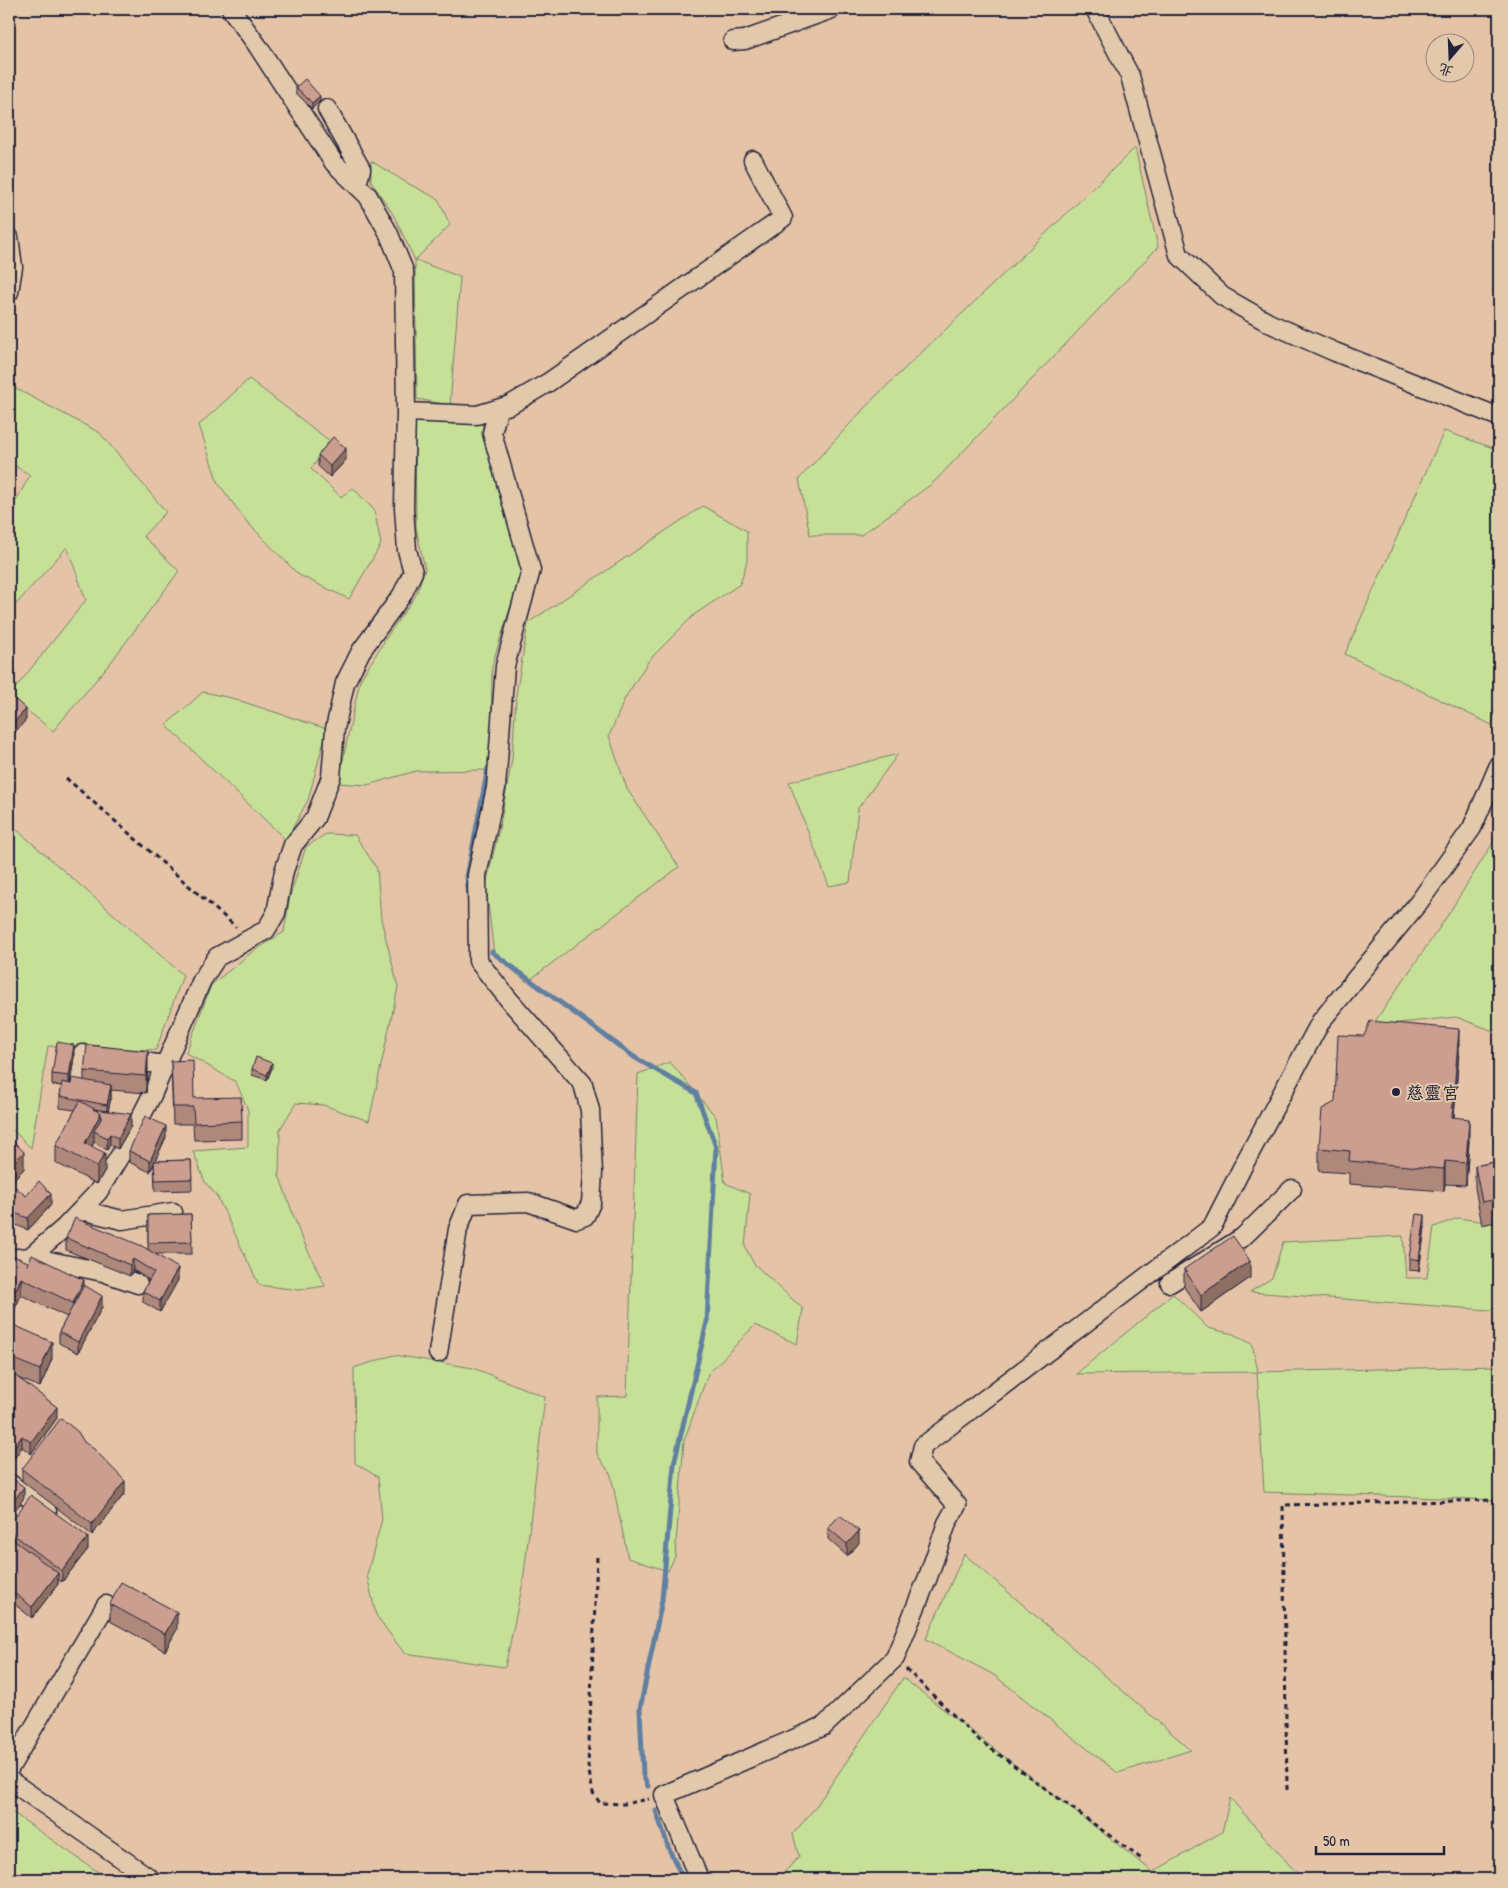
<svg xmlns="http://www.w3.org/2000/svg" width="1508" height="1888" viewBox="0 0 1508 1888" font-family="'Patrick Hand','LXGW WenKai TC',sans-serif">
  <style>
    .green { fill: #c7e097; stroke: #748169 }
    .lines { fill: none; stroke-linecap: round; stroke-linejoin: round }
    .stream { stroke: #6080a2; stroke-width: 5 }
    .minor-casing { stroke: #22223b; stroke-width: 21 }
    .path { stroke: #22223b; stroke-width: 3; stroke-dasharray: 5 4; stroke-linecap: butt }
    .minor { stroke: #e3c9ab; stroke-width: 18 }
    .wall { fill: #af887b; stroke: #22223b }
    .shaded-wall { fill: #8e6f64; stroke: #22223b }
    .building { fill: #cb9e8f; stroke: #22223b }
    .poi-dot { fill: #22223b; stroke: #e3c9ab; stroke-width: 2 }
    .labels { text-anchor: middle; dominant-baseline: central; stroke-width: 4; stroke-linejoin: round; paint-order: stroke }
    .poi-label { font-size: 18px; fill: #22223b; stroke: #e3c9ab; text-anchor: start }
  </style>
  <rect width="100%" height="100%" fill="#e5c3a7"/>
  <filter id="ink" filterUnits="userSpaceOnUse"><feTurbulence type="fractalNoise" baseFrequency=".02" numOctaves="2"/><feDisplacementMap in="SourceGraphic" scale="10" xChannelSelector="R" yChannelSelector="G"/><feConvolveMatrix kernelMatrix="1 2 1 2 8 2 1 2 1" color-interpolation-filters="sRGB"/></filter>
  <g filter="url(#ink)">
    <path class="green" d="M1135,148L1158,247L933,483L861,535H810L799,479L874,398Z
      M371,161L407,183L438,199L450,225L415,260L460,277L450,405L417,399L415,260L393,214L371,181Z
      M249,379L331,442L311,469L341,497L353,488L374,510L381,544L349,599L299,575L247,522L218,483L199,425Z
      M9,385L100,433L166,512L143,536L179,571L111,662L53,731L9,696L86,600L67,547L9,612V514L30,475L9,462Z
      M415,420L482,424L497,488L522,571L492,665L491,770L416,771L367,785L338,783L360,680L392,629L415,597L425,569L416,528Z
      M1444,431L1499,450V699L1492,725L1345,654Z
      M703,506L747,531V561L740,584L695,614L649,660L625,698L609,736L627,789L679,867L527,982L494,955L486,885L500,825L512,760L516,696L528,623Z
      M203,692L231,698L327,729L308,800L286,840L166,725Z
      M898,754L858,808L850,882L829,886L789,782Z
      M9,823L183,975L156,1050L48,1046L31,1148L9,1126Z
      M1499,833V1033L1456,1017L1372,1026L1444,921Z
      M326,834L355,835L377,869L381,919L398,987L369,1121L323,1105L296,1103L280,1129L279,1175L300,1234L325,1286L299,1290L259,1285L217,1196L205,1182L193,1151L248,1147V1110L236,1082L186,1053L211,985L251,953L284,932L290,896L306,847Z
      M670,1062L716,1117L725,1183L750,1194L745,1247L754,1264L803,1309L797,1344L755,1325L708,1374L684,1441L675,1556L668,1571L628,1558L611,1475L597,1454V1397L627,1396L638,1074Z
      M1458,1218L1499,1224V1307L1489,1310L1250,1292L1272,1278L1283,1242L1403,1236L1406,1278H1427L1434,1227Z
      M1173,1294L1208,1328L1233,1334L1252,1344L1258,1372L1499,1366V1500L1264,1492L1257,1372L1076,1374Z
      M394,1355L473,1368L545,1397L523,1582L505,1667L404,1653L376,1615L367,1575L382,1519L378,1477L355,1463L354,1368Z
      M964,1554L1191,1750L1118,1773L994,1675L926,1639Z
      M903,1678L1153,1872L1222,1832L1230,1798L1302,1879H778L799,1857L793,1834L815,1808Z
      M9,1810L108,1879H9Z"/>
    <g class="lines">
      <path class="stream" d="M469,898L467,877L488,768
        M492,952L634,1057L696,1093L716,1147L707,1322L674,1464L662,1600L640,1709L643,1775L648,1786
        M656,1811L669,1849L683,1879"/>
      <defs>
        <path id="minor" d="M1095,9L1130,76L1179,255L1222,296L1269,323L1335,352L1499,417
          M733,41L745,40L832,9
          M327,109L361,169L357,185
          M9,237L13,267L9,292
          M406,412L477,415L510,405L549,382L783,218L753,160
          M78,1083L82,1054L165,1065
          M81,1210L122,1220L173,1212
          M30,1257L103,1272L138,1284
          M9,1259L30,1257L65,1227L98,1192L127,1144L152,1095L202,980L217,957L266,930L276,913L284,871L293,845L315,818L331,777L335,729L345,683L361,651L402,595L413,572L407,550L404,508L406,412L404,271L388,232L368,196L334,163L257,45L231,9
          M1170,1283L1243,1237L1292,1189
          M438,1353L458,1229L468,1204L528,1202L577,1219L585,1216L591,1203L593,1173L590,1110L583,1084L510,1001L478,961L477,875L496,788L505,666L531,570L492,433L498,410
          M9,1483L47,1511
          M9,1769L106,1605
          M9,1780L151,1879
          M699,1879L664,1795L824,1726L895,1658L928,1577L947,1523L957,1505L919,1462L923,1446L1212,1227L1244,1164L1321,1021L1419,902L1472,828L1499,765"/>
      </defs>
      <use href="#minor" class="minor-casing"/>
      <path class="path" d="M66,778L236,927
        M597,1557L588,1766L593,1793L600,1803L624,1804L649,1799
        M906,1669L979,1740L1143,1860
        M1287,1790L1283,1505L1499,1500"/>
      <use href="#minor" class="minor"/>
    </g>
    <path class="wall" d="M296,87L320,101L312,109L296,93Z
      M318,455L346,460L330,477L318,466Z
      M1459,1052L1454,1117L1469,1141L1466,1185L1445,1184L1444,1191L1349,1184V1173L1319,1171V1148Z
      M74,1057L70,1084L84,1080V1071L148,1068L146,1093L111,1090V1097L108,1111L131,1126L118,1149L110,1145L107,1150L94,1142L92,1147L105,1170L97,1184L56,1163V1145L75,1110L60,1108V1096L62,1086L52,1085V1074Z
      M171,1061L194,1098L242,1121V1139L194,1140L193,1124H173Z
      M272,1068L267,1080L252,1075V1069Z
      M166,1137L155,1161L191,1160L192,1190L155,1191L154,1164L150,1172L129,1162V1151Z
      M1499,1161V1221L1482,1225L1475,1188V1166Z
      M9,1189L26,1196L51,1205L28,1230L9,1222Z
      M191,1214L192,1254H156L178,1280L160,1312L143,1302V1291L149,1280L133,1270L130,1276L66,1250V1238L148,1250V1215Z
      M1425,1227L1419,1271L1409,1270V1258Z
      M9,1254L28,1265L84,1285L102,1307L78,1353L59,1343V1332L67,1317L21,1295L9,1322Z
      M1184,1269L1250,1278L1201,1312L1184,1287Z
      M9,1323L52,1359L40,1387L18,1378L57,1418L31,1454L22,1447L9,1466Z
      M84,1442L125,1493L92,1535L22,1481V1469Z
      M9,1525L88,1549L62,1582L58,1579V1584L32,1618L9,1600Z
      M828,1528L859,1543L847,1556L828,1539Z
      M110,1604L177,1629L165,1651L110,1621Z"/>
    <path class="shaded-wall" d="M320,96V101L312,109V103Z
      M346,448V460L330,477V466Z
      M12,458V475L9,482V465Z
      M14,654V671L10,672V682L9,683V655Z
      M26,709V720L9,739V728Z
      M1459,1029V1052L1452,1140V1117Z
      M74,1045V1057L69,1088V1076Z
      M148,1051V1068L146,1093V1076Z
      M272,1063V1068L267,1080V1075Z
      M111,1085V1097L107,1117V1105Z
      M101,1113V1130L94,1131V1142L85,1160V1143Z
      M131,1114V1126L118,1149V1138Z
      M1469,1119V1141L1466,1185V1163Z
      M166,1126V1137L150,1172V1161Z
      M110,1134V1145L107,1150V1138Z
      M24,1152V1169L9,1184V1167Z
      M105,1153V1170L97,1184V1167Z
      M1445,1161V1184L1444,1191V1169Z
      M51,1194V1205L28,1230V1218Z
      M1425,1215V1227L1419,1271V1260Z
      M133,1259V1270L130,1276V1265Z
      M1250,1261V1278L1201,1312V1295Z
      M178,1268V1280L160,1312V1301Z
      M21,1278V1295L9,1322V1304Z
      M84,1280V1297L73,1320V1303Z
      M102,1296V1307L78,1353V1342Z
      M52,1342V1359L40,1387V1370Z
      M57,1407V1418L31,1454V1442Z
      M22,1436V1447L9,1466V1454Z
      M125,1481V1493L92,1535V1524Z
      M24,1487V1498L9,1519V1507Z
      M859,1531V1543L847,1556V1544Z
      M88,1537V1549L62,1582V1571Z
      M58,1573V1584L32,1618V1607Z
      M177,1612V1629L165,1651V1634Z
      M14,1615V1627L9,1634V1622Z"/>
    <path class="building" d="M305,79L320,96L312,103L296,87Z
      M333,437L346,448L330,466L318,455Z
      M9,456L12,458L9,465Z
      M9,629L14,654L9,655Z
      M9,694L26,709L9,728Z
      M1370,1021L1459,1029L1452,1117L1469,1119L1466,1163L1445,1161L1444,1169L1349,1161L1350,1151L1319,1148L1322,1109L1335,1102L1338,1035L1364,1036Z
      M57,1042L74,1045L69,1076L52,1074Z
      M87,1045L148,1051L146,1076L84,1071Z
      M256,1057L272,1063L267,1075L252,1069Z
      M193,1060L194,1098L241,1097L242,1121L194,1123L193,1107H173L171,1061Z
      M72,1078L111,1085L107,1105L60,1096L62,1082L71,1084Z
      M80,1101L101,1113L85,1143L105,1153L97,1167L56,1145Z
      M93,1109L131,1114L118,1138L110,1134L107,1138L94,1131L101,1119V1113Z
      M145,1116L166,1126L150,1161L129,1151Z
      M9,1137L24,1152L9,1167Z
      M191,1160L192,1179L155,1180L154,1161Z
      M1499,1161V1199L1482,1202L1475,1166Z
      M39,1181L51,1194L28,1218L9,1211V1189L13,1185L26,1196Z
      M191,1214L192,1242L148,1243V1215Z
      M1416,1214L1425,1215L1419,1260L1409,1258Z
      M75,1218L142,1246L178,1268L160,1301L143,1291L154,1272L133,1259L130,1265L66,1238Z
      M1233,1236L1250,1261L1201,1295L1184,1269Z
      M9,1254L28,1262L27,1266L32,1255L84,1280L73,1303L21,1278L9,1304Z
      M84,1285L102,1296L78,1342L59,1332Z
      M9,1323L52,1342L40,1370L9,1357Z
      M9,1371L57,1407L31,1442L22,1436L9,1454Z
      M61,1418L78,1432L84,1442L94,1449L125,1481L92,1524L22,1469Z
      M9,1476L24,1487L9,1507Z
      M31,1495L88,1537L62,1571L9,1531V1525Z
      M840,1515L859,1531L847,1544L828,1528Z
      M12,1539L58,1573L32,1607L9,1589V1542Z
      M121,1582L177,1612L165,1634L110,1604Z
      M9,1611L14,1615L9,1622Z"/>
  </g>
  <circle class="poi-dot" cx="1396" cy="1092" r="5"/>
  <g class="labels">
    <g class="poi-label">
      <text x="1406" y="1092">慈靈宮</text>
    </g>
  </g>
  <rect width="1508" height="1888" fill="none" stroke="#e3c9ab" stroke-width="30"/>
  <rect x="15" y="15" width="1478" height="1858" fill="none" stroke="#22223b" stroke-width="2" filter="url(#ink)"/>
  <g transform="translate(1450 58) rotate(199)"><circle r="24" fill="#e3c9ab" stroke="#96867e"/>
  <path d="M0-4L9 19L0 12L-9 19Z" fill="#22223b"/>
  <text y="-8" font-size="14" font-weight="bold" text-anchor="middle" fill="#22223b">北</text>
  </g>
  <path d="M1316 1846v8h128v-8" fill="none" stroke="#22223b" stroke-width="2.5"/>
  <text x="1323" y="1846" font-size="15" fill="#22223b" stroke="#e3c9ab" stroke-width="4" paint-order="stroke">50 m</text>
</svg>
